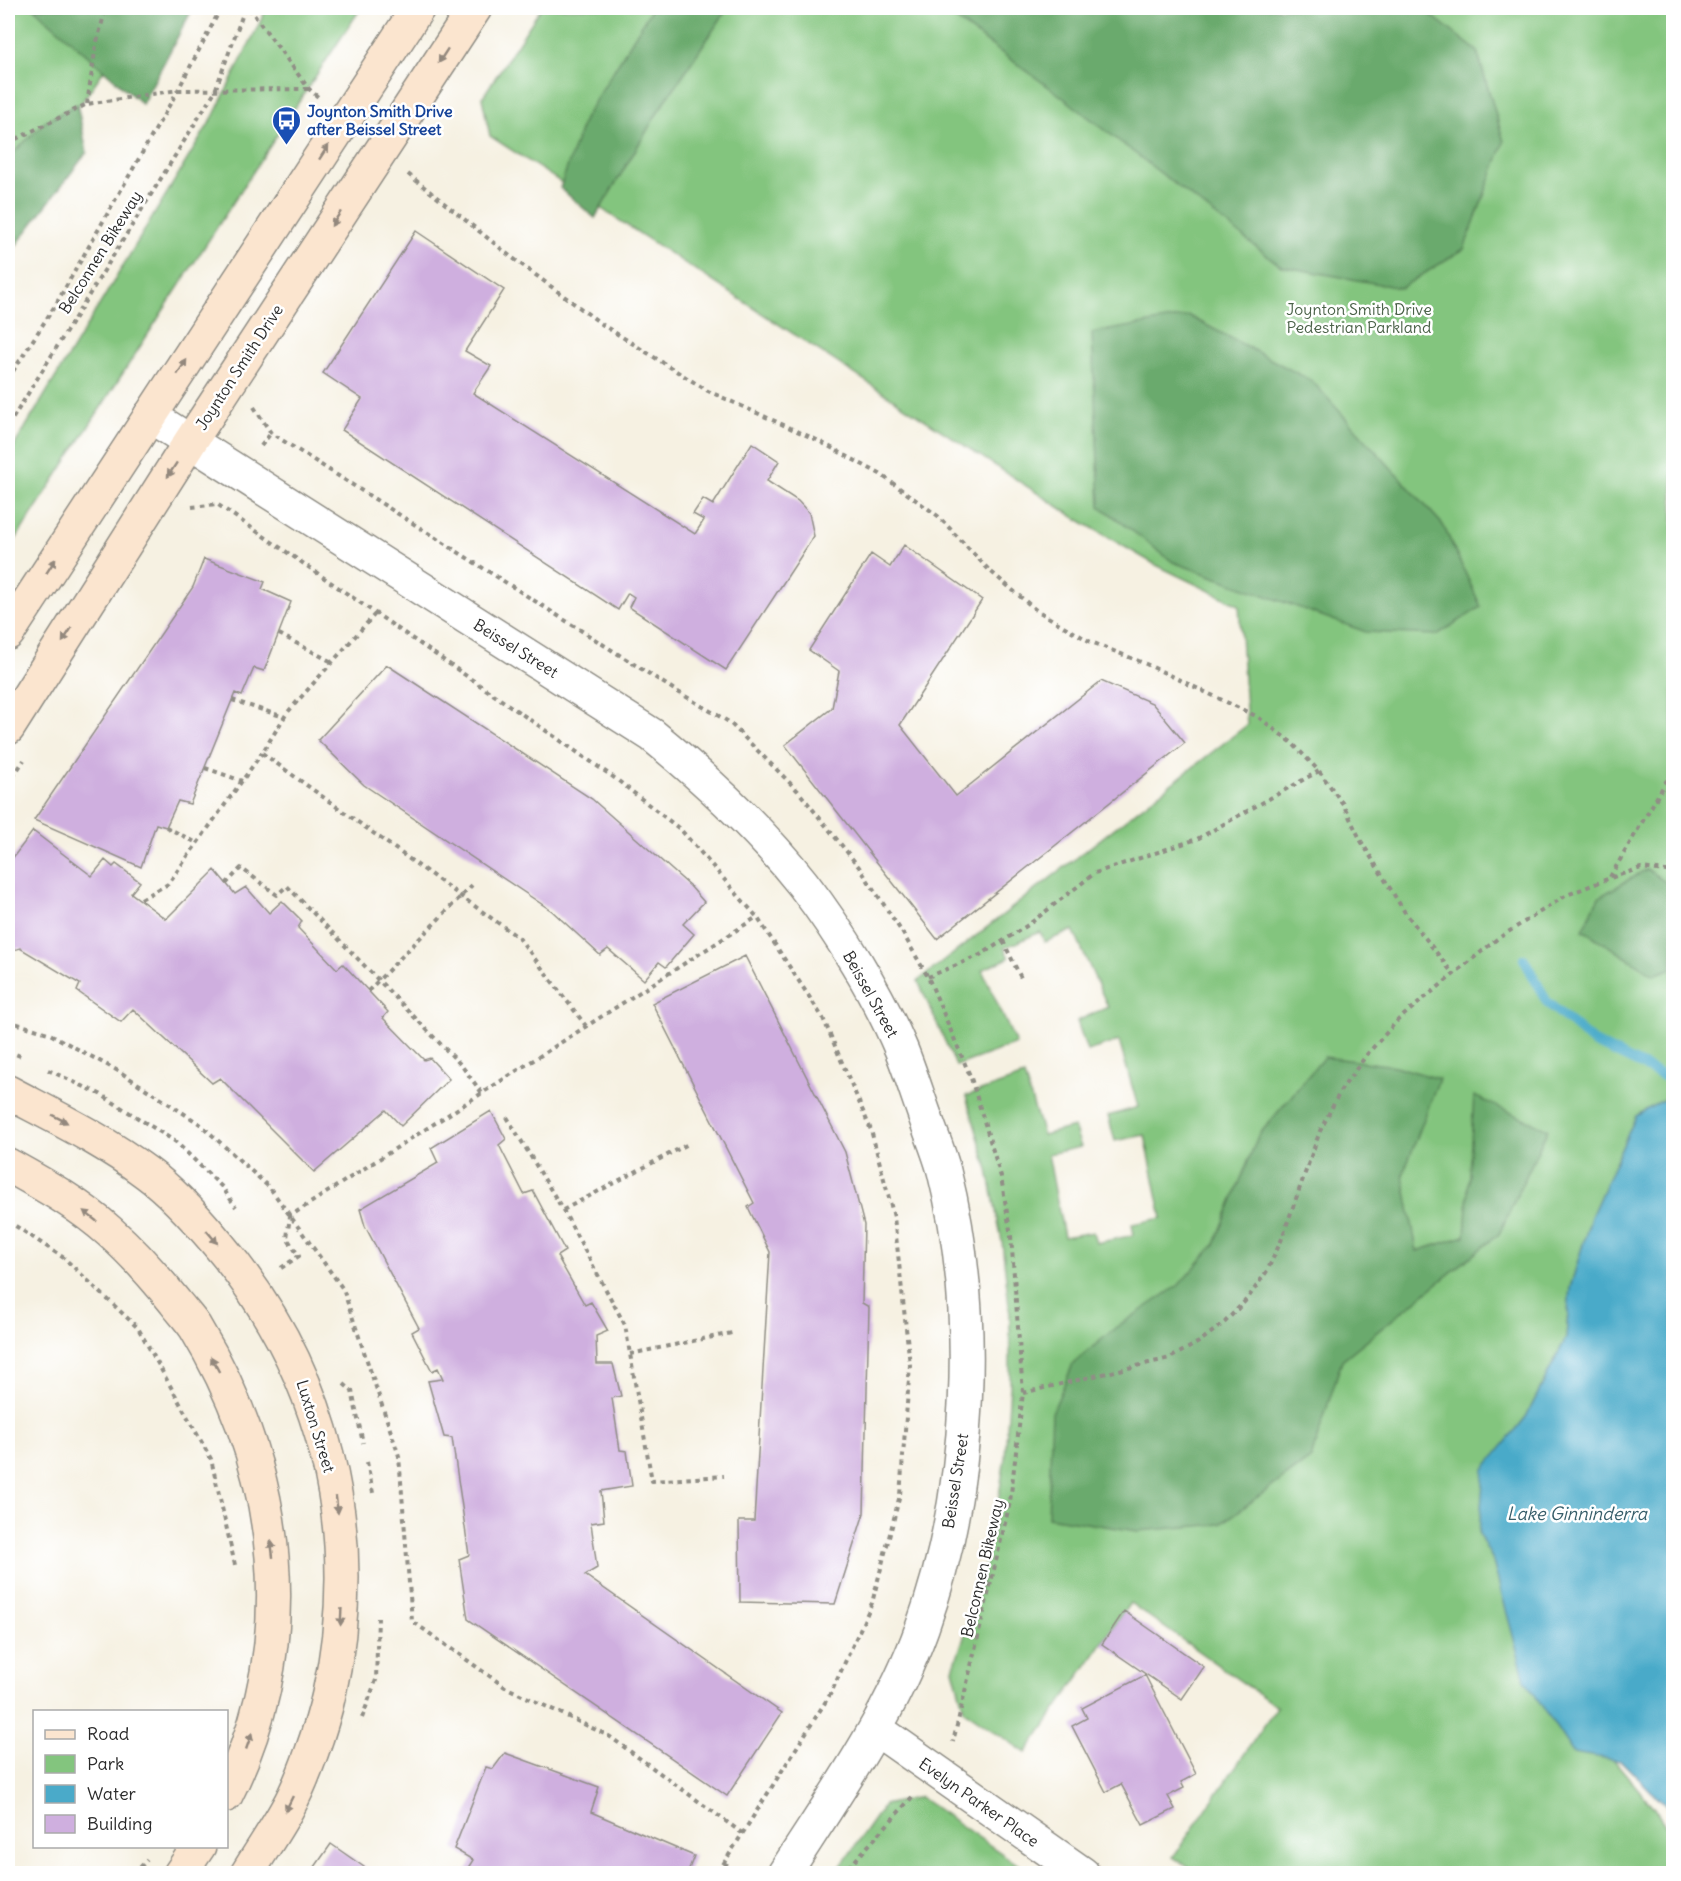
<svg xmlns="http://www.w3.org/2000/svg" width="1681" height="1881" viewBox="0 0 1681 1881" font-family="Delius,sans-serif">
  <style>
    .green { fill: #83c57e; stroke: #577854; stroke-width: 1.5 }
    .forest { fill: #6aaa6d; stroke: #4a6a4c; stroke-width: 1.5 }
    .water { fill: #4aaac9; stroke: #3a6a7a; stroke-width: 1.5 }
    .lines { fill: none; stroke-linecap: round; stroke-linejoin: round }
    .stream { stroke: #4aaac9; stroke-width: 10 }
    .building { fill: #cfafdf }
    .street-casing { stroke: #908e86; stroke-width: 36 }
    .secondary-casing { stroke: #908e86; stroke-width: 36 }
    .path { stroke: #908e86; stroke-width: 4; stroke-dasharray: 4.5 4.5; stroke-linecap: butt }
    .street { stroke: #fff; stroke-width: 33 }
    .secondary { stroke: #fbe5cf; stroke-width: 33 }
    .oneway { fill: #93887d }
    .labels { text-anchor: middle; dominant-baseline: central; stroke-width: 5; stroke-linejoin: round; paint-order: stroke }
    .transit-label { font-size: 16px; font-weight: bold; fill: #164399; stroke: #fff; text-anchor: start }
    .street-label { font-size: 16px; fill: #2b2b2b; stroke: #fff }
    .park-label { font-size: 16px; fill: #4a6148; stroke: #fff }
    .water-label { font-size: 18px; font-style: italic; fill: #375e6a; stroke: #fff }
  </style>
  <rect width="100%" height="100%" fill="#fff"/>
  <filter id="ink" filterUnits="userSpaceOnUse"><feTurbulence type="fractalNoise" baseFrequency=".0167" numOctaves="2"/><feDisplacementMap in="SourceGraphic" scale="12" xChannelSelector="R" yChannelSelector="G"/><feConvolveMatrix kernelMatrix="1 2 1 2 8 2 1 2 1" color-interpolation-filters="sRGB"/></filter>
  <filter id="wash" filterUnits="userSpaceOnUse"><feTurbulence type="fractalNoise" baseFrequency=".008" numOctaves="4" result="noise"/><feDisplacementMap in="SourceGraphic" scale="24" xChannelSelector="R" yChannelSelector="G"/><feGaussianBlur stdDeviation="1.35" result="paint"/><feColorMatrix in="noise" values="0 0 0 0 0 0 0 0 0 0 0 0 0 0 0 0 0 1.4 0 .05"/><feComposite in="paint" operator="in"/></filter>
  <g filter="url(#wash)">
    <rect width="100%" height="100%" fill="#f6f1e2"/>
    <path class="green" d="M8,8H147L8,209Z
      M267,8H361C241,187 126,370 8,551V456L213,117Z
      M541,8H1673V1094L1636,1116L1591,1217L1570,1288L1566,1338L1526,1417L1485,1469L1479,1534L1492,1558L1499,1584L1605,1749L1654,1808L1669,1831L1671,1842L1668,1873H1197L1173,1857L1277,1707L1130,1603L1026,1753L964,1710L953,1669L978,1596L994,1528L1005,1457L1010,1386V1315L1002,1242L988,1170L966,1096L1024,1076L1043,1135L1074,1127L1081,1147L1048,1154L1064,1237L1093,1232L1096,1243L1134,1235L1132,1224L1162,1218L1145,1135L1115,1141L1108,1116L1138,1107L1119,1041L1087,1051L1077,1021L1108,1007L1073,930L1045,942L1040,932L1004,948L1009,958L982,970L1016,1044L956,1066L918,981L1247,725L1239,605L1156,565L1077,519L490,136L482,98Z
      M920,1797L1030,1873H836L884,1805Z"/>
    <path class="forest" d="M34,8H193L142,104Z
      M652,8H728L658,112L595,218L560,188L584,119Z
      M940,8H1422L1477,51L1504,142L1464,249L1401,288L1281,266L1057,93Z
      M77,104L87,152L8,256V158L45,122Z
      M1189,316L1312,381L1443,525L1481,607L1437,635L1366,632L1173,562L1100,506L1092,333Z
      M1647,869L1671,886L1673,881V968L1654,975L1583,930L1599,897Z
      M1324,1057L1395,1066L1439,1079L1403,1175L1417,1251L1465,1236L1474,1096L1548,1129L1499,1234L1342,1360L1311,1458L1221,1524L1137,1531L1048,1517L1052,1413L1073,1364L1115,1328L1179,1285L1215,1244L1258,1136Z"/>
    <path class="water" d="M1673,1094V1834L1667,1807L1621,1761L1573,1753L1525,1680L1492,1558L1479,1534L1484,1469L1526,1417L1566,1338L1570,1288L1591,1217L1636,1116Z"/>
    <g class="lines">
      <path class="stream" d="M1524,959L1547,1002L1593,1042L1674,1081"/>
    </g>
    <g id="blocks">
      <path class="building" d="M416,231L504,290L465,351L491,366L473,393L695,534L704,520L693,514L703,499L713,505L752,443L779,461L767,481L798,501L809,513L814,536L726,670L629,607L634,597L628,593L618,610L342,430L362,399L323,373Z
        M904,545L982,600L900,725L956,796L1101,681L1152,703L1185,743L937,939L785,745L832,708L839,671L809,650L871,554L890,567Z
        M204,559L265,582L262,589L291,602L264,671L254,668L242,696L235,693L190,804L178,801L166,827L156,824L141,867L34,820L193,587Z
        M387,665L592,799L690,886L704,902L683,924L694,934L666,967L659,962L644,980L608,949L600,955L552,911L364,785L318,740Z
        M33,831L92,876L105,860L113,867L116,864L140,882L131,893L166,919L215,870L235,894L246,887L269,913L282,901L302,921L298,928L337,969L343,964L388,1012L383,1018L424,1060L430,1058L449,1079L401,1126L386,1110L314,1172L220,1078L212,1083L133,1009L121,1022L77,991L80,984L20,948L11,951L8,948V864Z
        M745,956L845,1152L864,1225L862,1303L869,1307L864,1513L835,1604L740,1602L739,1521H754L770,1252L748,1207L754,1203L652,1003Z
        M491,1111L506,1139L499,1145L524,1194L533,1191L565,1251L557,1256L585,1305L591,1302L608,1331L596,1336L597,1364H613L621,1396L612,1398L620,1450L627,1451L632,1486L601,1491L604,1521L591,1523L597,1568L585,1575L782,1713L727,1796L468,1619L459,1559L469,1555L452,1438L444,1437L428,1381L443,1379L438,1368L432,1371L412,1332L419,1328L365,1226L360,1209L438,1163L431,1148Z
        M1124,1611L1204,1667L1182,1699L1102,1644Z
        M1145,1675L1196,1774L1181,1782L1184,1788L1168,1796L1175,1809L1143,1825L1121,1784L1106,1792L1072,1726L1087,1718L1082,1708Z
        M505,1753L599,1787L591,1812L694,1856L687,1874H464L473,1860L454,1849L486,1767L493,1769Z
        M331,1844L374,1874H310Z"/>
    </g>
  </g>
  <g filter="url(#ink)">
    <use href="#blocks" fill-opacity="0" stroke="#908e86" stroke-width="1.5"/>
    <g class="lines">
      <defs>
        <path id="street" d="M150,416L652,735C707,780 759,828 803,884C839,931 878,994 901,1049C910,1071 917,1094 925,1116C931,1134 939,1152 944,1171C980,1313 972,1489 922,1628C890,1717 835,1795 784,1874
          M876,1729L1083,1874"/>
        <path id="secondary" d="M8,633L418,8
          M8,728L190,442L475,8
          M8,1092C55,1117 103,1140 147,1173C173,1192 196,1218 217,1243C325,1370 365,1531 329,1694C322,1726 303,1781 287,1809C275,1831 260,1852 247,1874
          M8,1165C44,1185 79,1204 110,1232C134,1253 155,1277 175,1302C181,1310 189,1318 195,1327C282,1470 303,1642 226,1795
          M180,1874L199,1846"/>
      </defs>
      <use href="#street" class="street-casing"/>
      <use href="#secondary" class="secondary-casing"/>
      <path class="path" d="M249,8L309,89L318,97
        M87,104L96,45L106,8
        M8,143L87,104L178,90L309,89
        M408,174L510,256L603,325L708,391L817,440L880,474L938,516L989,570L1036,610L1089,641L1146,664L1258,717L1291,742L1319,771L1343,804L1361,841L1404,911L1454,975
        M8,379L56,304L178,90L221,8
        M254,407L271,433L673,689L729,722L798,791L859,867L902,932L928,977L971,1078L1001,1177L1011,1236L1023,1393L1010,1502L953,1742
        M8,426L215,91L245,8
        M261,446L271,433
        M192,507L217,504L616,779L681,830L757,917L823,1018L871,1130L894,1217L910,1365L900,1495L872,1603L831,1693L717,1874
        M375,614L287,713L262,753L519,938L586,1026
        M279,634L332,662
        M232,700L284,717
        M205,768L242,781
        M8,784L24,760
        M166,827L197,843
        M1610,877L1674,768
        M226,884L241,868L277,895L287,886L461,1065L482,1093
        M141,899L168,884L262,753
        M1003,941L1021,978
        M928,977L980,955L1003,941L1028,925L1095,873L1197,839L1319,771
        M368,991L475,882
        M8,1021L48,1033L120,1072L200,1124L270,1188L343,1289L399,1456L412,1621L505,1687L609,1736L742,1833
        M8,1051L20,1056
        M48,1070L100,1094L176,1142L222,1187L236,1207
        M507,1117L563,1210L625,1325L652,1481L724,1476
        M563,1210L690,1143
        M8,1221L64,1258L138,1328L211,1459L235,1565
        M281,1268L299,1256L287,1238L290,1216L757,917
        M630,1354L732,1333
        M344,1384L352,1391L363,1443
        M1023,1393L1170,1358L1199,1342L1225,1322L1248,1298L1267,1271L1281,1241L1320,1131L1341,1090L1368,1053L1399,1019L1497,939L1567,895L1610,878L1641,868L1674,872
        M367,1462L373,1493
        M362,1718L376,1680L378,1618
        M724,1863L741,1874
        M134,1874L147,1860
        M843,1874L913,1796"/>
      <use href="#street" class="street"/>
      <use href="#secondary" class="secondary"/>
    </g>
    <defs><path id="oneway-solid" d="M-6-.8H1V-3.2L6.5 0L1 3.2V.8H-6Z" transform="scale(1.5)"/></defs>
    <g class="oneway">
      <use href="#oneway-solid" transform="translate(443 56) rotate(123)"/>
      <use href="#oneway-solid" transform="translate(324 152) rotate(-57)"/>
      <use href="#oneway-solid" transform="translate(336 219) rotate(123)"/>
      <use href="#oneway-solid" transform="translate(182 367) rotate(-57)"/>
      <use href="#oneway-solid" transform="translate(172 470) rotate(123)"/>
      <use href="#oneway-solid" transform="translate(51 566) rotate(-57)"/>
      <use href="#oneway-solid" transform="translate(67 635) rotate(123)"/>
      <use href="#oneway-solid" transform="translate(60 1119) rotate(27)"/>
      <use href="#oneway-solid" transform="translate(90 1216) rotate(-142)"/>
      <use href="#oneway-solid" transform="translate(212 1237) rotate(50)"/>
      <use href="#oneway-solid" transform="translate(215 1364) rotate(-118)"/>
      <use href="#oneway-solid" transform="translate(337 1505) rotate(83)"/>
      <use href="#oneway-solid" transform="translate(272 1549) rotate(-97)"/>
      <use href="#oneway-solid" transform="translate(341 1617) rotate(93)"/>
      <use href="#oneway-solid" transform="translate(249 1741) rotate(-71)"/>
      <use href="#oneway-solid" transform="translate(289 1804) rotate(116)"/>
    </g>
  </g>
  <defs>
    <symbol id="bus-pin" viewBox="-11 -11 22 30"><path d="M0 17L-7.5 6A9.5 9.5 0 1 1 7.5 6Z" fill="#1a4fb4" stroke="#fff"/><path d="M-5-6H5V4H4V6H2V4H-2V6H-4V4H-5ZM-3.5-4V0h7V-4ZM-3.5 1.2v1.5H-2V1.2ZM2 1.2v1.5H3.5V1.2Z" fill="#fff"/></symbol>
  </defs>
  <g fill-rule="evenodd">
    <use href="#bus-pin" x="270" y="104" width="33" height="45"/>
  </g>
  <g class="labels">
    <g class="transit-label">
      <text x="307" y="111">Joynton Smith Drive<tspan x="307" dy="18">after Beissel Street</tspan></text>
    </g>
    <g class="street-label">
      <text transform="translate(100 252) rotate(-58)">Belconnen Bikeway</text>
      <text transform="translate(239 367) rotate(-57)">Joynton Smith Drive</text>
      <text transform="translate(516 648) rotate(32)">Beissel Street</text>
      <text transform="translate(871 994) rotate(61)">Beissel Street</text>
      <text transform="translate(316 1426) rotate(73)">Luxton Street</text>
      <text transform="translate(955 1481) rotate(-81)">Beissel Street</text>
      <text transform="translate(982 1568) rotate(-77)">Belconnen Bikeway</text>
      <text transform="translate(979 1802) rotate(35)">Evelyn Parker Place</text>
    </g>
    <g class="park-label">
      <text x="1359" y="309">Joynton Smith Drive<tspan x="1359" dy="18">Pedestrian Parkland</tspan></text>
    </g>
    <g class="water-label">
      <text x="1577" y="1513">Lake Ginninderra</text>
    </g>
  </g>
  <rect width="1681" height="1881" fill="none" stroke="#fff" stroke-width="30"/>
  <rect x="33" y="1710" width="195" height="138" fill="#ffffff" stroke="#aaaaaa" stroke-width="1.5"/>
  <rect x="45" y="1730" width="30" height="9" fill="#fbe5cf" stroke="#aaaaaa" stroke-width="1.5"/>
  <text x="87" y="1740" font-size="18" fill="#2b2b2b">Road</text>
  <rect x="45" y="1755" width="30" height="18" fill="#83c57e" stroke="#aaaaaa" stroke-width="1.5"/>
  <text x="87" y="1770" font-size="18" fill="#2b2b2b">Park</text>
  <rect x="45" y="1785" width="30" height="18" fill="#4aaac9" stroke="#aaaaaa" stroke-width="1.5"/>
  <text x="87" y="1800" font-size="18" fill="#2b2b2b">Water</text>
  <rect x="45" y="1815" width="30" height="18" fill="#cfafdf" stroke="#aaaaaa" stroke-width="1.5"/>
  <text x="87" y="1830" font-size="18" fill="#2b2b2b">Building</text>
</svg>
